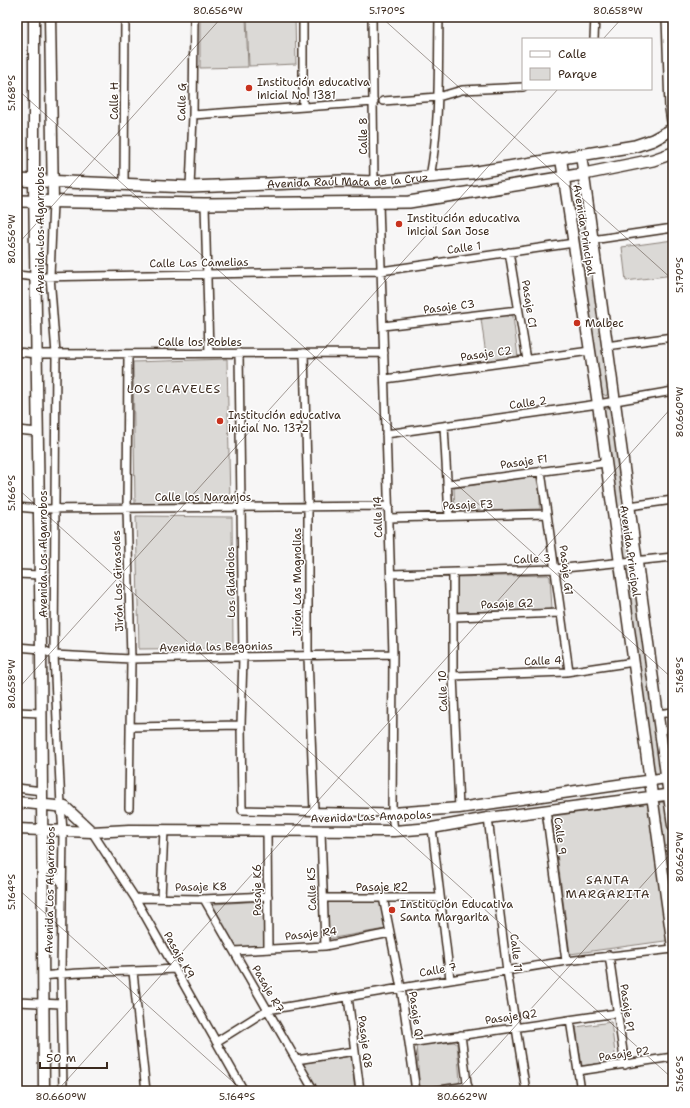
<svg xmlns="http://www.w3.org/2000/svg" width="690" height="1108" viewBox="0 0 690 1108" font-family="'Shantell Sans',sans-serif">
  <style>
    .green { fill: #dbd9d6; stroke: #8b827a }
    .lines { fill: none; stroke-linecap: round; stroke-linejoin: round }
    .street-casing { stroke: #3b2a1e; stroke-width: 10 }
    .secondary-casing { stroke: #3b2a1e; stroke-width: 13 }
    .primary-casing { stroke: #3b2a1e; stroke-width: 14 }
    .street { stroke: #fff; stroke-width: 7 }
    .secondary { stroke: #fff; stroke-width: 10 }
    .primary { stroke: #fff; stroke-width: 11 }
    .ticks { fill: none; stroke: #3b2a1e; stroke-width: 1; stroke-opacity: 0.45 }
    .poi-dot { fill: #c8321e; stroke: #fff; stroke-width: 1.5 }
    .labels { text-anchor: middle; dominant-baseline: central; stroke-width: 3; stroke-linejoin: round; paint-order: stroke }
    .poi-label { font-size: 11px; fill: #3b2a1e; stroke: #fff; text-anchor: start }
    .street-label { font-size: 11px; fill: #3b2a1e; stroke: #fff }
    .neighbourhood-label { font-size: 12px; letter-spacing: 1px; fill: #3b2a1e; stroke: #fff }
    .neatline { fill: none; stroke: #3b2a1e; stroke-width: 1.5 }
    .ticks-label { font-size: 10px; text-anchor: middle; fill: #3b2a1e }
  </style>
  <rect width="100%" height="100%" fill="#f7f6f6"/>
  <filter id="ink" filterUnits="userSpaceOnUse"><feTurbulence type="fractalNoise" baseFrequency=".025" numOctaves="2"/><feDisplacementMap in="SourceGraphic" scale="8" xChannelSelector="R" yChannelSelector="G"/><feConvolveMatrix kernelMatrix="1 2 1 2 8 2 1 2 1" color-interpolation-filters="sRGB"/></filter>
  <g filter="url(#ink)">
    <path class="green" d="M200,17H246L248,67L200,68Z
      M247,17H295L296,64L249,66Z
      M580,206L584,210L609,392L606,396L600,392L575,211V207Z
      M673,240V275L626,281L622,247Z
      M510,314L513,316L518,357L487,362L481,319Z
      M227,359L230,502L135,504L133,362Z
      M611,407L632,554L627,558L623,556L604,409Z
      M536,476L540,493V509L455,512L454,488Z
      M136,516L232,517L233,648L139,649Z
      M631,565L633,568L661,773L658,775L652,772L624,568L626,566Z
      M548,575L550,577L552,608L550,610L456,612V577Z
      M661,802L666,804L673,854V916L657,804Z
      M651,803L672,940L570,954L552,816Z
      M262,901L264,904V945L262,947H234L213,905L214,904Z
      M327,901H380L385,929L328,939Z
      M611,1022L616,1061L582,1066L576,1027Z
      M454,1042L457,1044L460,1081L457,1084L420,1090L416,1045Z
      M351,1056L355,1091H318L303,1065L304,1063Z"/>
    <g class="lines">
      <defs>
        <path id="street" d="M372,17L374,182
          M666,17L669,108L672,129
          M594,39L595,17
          M383,101L438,97L462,90L523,87
          M303,107V17
          M193,115L374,102
          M430,177C440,125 438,70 439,17
          M124,186L125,17
          M190,187L193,115L194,17
          M53,202L50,276L56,354L54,655L61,806L63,831L61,974L63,1091
          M379,203L393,654L392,813L394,831
          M205,204L209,353
          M592,240L673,228
          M509,252L527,360
          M17,275L36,277L381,271L574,243
          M383,326L518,310
          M606,346L673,337
          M17,352L37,354L384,353
          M239,353L243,657L241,725L242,810L392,813
          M304,353L308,507V657L314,811
          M128,354L127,508L131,659L129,808
          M385,379L590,351
          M444,426L449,516
          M17,430L38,432
          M386,434L598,404L673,391
          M541,471L569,671
          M447,484L605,463
          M629,506L673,500
          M17,507L39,509L389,506
          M389,518L547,514
          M453,573V676L459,808
          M17,574L40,575
          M391,574L555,569L673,557
          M454,617L560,613
          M17,647L41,649L54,655L131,659L393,654
          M453,676L566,672L634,662
          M17,712L40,713
          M657,714L673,712
          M130,727L241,725
          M17,788L42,791
          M546,810L566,961
          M488,818L507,971L526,1091
          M432,828L450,979
          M267,831L268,949
          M321,831L325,946
          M92,832L135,898L244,1091
          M42,870H50L62,883
          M383,897L401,988L416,1091
          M135,898L204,899L268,896
          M161,898L164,830
          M323,898H440
          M204,899L314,1091
          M234,951L325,946L390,933
          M609,955L625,1065
          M133,972L146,1091
          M43,976C86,971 131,972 175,969
          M348,997L360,1091
          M17,1002L61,1004
          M570,1020L581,1091
          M461,1035L468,1091
          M216,1042L267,1010L566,961L673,949
          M409,1043L617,1013
          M296,1060L355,1051
          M578,1071L673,1057
          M432,1091L468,1086"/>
        <path id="secondary" d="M34,17V182L41,649L44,1091
          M50,17L53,202
          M581,155L673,825
          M561,159L598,404L673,947
          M17,802L65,807L92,832
          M392,813L459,808L673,777
          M17,829L92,832L129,830L394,831L432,828L488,818L673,794"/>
        <g id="primary">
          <path id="s1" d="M17,180L190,187L342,181L374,182L471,173L635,146L653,140L673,129"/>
          <path d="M17,201L205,204L409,202L584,174L653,160L673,153"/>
        </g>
      </defs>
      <use href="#street" class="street-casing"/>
      <use href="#secondary" class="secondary-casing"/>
      <use href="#primary" class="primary-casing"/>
      <use href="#street" class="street"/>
      <use href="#secondary" class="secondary"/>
      <use href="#primary" class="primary"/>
    </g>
  </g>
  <path class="ticks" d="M381,17L673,280M603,39L623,17M17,89L673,679M17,245L222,17M17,488L673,1079M17,690L558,89M17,888L243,1091M57,1091L673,406M457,1091L673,851"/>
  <g class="poi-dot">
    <circle cx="249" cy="88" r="4"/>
    <circle cx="399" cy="224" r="4"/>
    <circle cx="577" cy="323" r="4"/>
    <circle cx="220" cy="421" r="4"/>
    <circle cx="392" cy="910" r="4"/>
  </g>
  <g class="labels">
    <g class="poi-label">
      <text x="257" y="82">Institución educativa<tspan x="257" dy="13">inicial No. 1381</tspan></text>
      <text x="407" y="218">Institución educativa<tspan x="407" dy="13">inicial San Jose</tspan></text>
      <text x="585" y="323">Malbec</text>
      <text x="228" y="415">Institución educativa<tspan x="228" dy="13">inicial No. 1372</tspan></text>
      <text x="400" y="904">Institución Educativa<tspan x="400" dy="13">Santa Margarita</tspan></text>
    </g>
    <g class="street-label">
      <text transform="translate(114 101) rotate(-90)">Calle H</text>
      <text transform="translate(182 102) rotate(-89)">Calle G</text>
      <text transform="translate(363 136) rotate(-90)">Calle 8</text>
      <text stroke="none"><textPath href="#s1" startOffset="331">Avenida Raúl Mata de la Cruz</textPath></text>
      <text transform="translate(40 230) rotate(-90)">Avenida Los Algarrobos</text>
      <text transform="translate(584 230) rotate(81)">Avenida Principal</text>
      <text transform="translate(464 248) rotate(-8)">Calle 1</text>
      <text transform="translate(199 263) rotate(-1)">Calle Las Camelias</text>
      <text transform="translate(529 304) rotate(81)">Pasaje C1</text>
      <text transform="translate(449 307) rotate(-7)">Pasaje C3</text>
      <text x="200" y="342">Calle los Robles</text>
      <text transform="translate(486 354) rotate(-8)">Pasaje C2</text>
      <text transform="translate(528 403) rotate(-8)">Calle 2</text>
      <text transform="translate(524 462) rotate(-8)">Pasaje F1</text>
      <text x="203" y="497">Calle los Naranjos</text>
      <text transform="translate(468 505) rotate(-2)">Pasaje F3</text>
      <text transform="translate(378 517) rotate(-92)">Calle 14</text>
      <text transform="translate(630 551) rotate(82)">Avenida Principal</text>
      <text transform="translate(43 554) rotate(-90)">Avenida Los Algarrobos</text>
      <text transform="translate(532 559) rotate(-3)">Calle 3</text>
      <text transform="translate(566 570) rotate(83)">Pasaje G1</text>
      <text transform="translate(118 581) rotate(-92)">Jirón Los Girasoles</text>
      <text transform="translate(231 582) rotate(-91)">Los Gladiolos</text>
      <text transform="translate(297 582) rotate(-90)">Jirón Las Magnolias</text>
      <text transform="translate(507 604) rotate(-2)">Pasaje G2</text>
      <text transform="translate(216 647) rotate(-1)">Avenida las Begonias</text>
      <text transform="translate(543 661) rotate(-2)">Calle 4</text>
      <text transform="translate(443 691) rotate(-92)">Calle 10</text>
      <text transform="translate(371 817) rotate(-2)">Avenida Las Amapolas</text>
      <text transform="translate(560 836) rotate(83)">Calle 9</text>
      <text transform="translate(201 887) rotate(-1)">Pasaje K8</text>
      <text x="382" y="887">Pasaje R2</text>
      <text transform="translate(312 889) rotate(-92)">Calle K5</text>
      <text transform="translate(50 890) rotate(-89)">Avenida Los Algarrobos</text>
      <text transform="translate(257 890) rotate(-90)">Pasaje K6</text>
      <text transform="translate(311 934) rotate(-6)">Pasaje R4</text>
      <text transform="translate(516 953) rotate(83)">Calle 11</text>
      <text transform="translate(179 955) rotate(61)">Pasaje K9</text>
      <text transform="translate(438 970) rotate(-10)">Calle 7</text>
      <text transform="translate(268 989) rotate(60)">Pasaje R7</text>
      <text transform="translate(627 1008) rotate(82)">Pasaje P1</text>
      <text transform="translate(416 1016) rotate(82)">Pasaje Q1</text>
      <text transform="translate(511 1017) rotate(-8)">Pasaje Q2</text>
      <text transform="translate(365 1042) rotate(83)">Pasaje Q8</text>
      <text transform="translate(624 1054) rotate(-8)">Pasaje P2</text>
    </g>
    <g class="neighbourhood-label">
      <text x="174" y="389">LOS CLAVELES</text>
      <text x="608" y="880">SANTA<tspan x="608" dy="14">MARGARITA</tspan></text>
    </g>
  </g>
  <rect width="690" height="1108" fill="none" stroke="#fff" stroke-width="44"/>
  <rect x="522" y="38" width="130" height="52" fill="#ffffff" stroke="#b1aaa5"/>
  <rect x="530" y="51" width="20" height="6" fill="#ffffff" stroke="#b1aaa5"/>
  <text x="558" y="58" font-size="12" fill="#3b2a1e">Calle</text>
  <rect x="530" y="68" width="20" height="12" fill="#dbd9d6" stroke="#b1aaa5"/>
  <text x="558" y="78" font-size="12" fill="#3b2a1e">Parque</text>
  <path d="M40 1062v6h67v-6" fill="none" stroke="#3b2a1e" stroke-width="2"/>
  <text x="46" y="1062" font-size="12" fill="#3b2a1e" stroke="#ffffff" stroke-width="3" paint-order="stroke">50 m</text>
  <rect x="22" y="22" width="646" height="1064" class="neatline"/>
  <g class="ticks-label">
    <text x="218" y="14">80.656°W</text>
    <text x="387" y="14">5.170°S</text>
    <text x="618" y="14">80.658°W</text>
    <text transform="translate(11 93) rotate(-90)" y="4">5.168°S</text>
    <text transform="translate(11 239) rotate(-90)" y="4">80.656°W</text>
    <text transform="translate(679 275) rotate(-90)" y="4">5.170°S</text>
    <text transform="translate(679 412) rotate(-90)" y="4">80.660°W</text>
    <text transform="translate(11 493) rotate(-90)" y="4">5.166°S</text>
    <text transform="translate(679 675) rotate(-90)" y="4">5.168°S</text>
    <text transform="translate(11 684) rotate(-90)" y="4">80.658°W</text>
    <text transform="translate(679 857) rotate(-90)" y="4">80.662°W</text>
    <text transform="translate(11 892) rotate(-90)" y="4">5.164°S</text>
    <text transform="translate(679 1074) rotate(-90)" y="4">5.166°S</text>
    <text x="61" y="1100">80.660°W</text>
    <text x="237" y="1100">5.164°S</text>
    <text x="462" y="1100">80.662°W</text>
  </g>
</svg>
